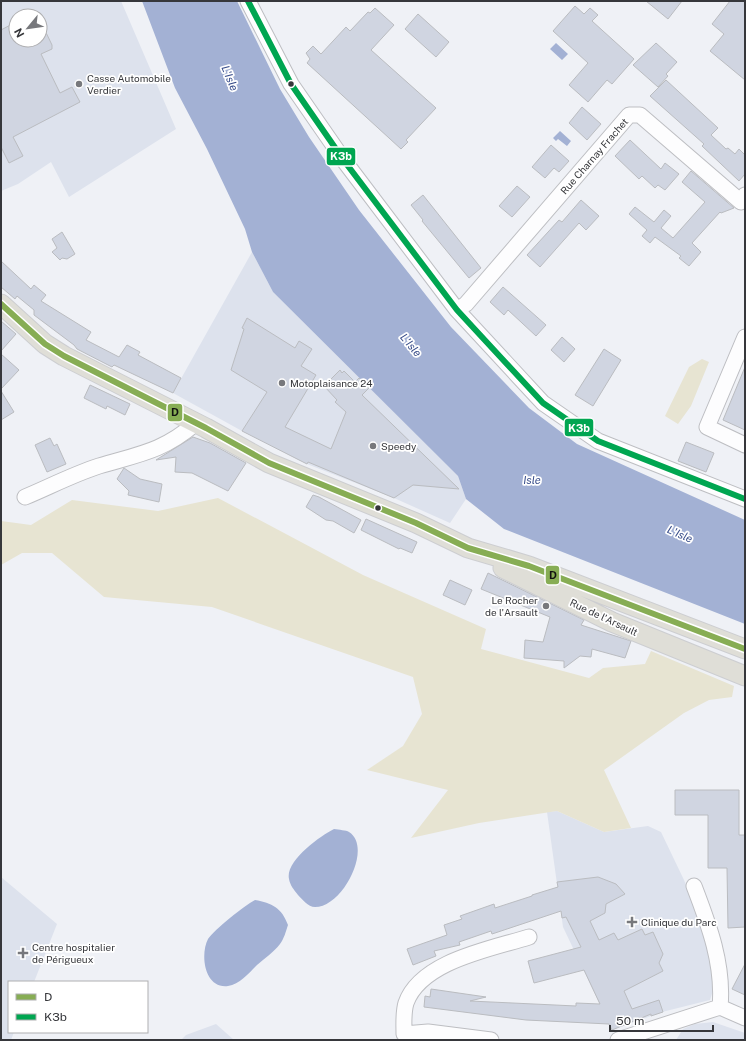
<svg xmlns="http://www.w3.org/2000/svg" width="746" height="1041" viewBox="0 0 746 1041" font-family="'Public Sans',sans-serif">
  <style>
    .built { fill: #dde2ed; fill-rule: evenodd }
    .green { fill: #e7e4d2 }
    .water { fill: #a3b1d4 }
    .building { fill: #d0d5e1; stroke: #babcc0 }
    .lines { fill: none; stroke-linecap: round; stroke-linejoin: round }
    .minor-casing { stroke: #bdbec2; stroke-width: 17 }
    .major-casing { stroke: #cdced1; stroke-width: 21 }
    .minor { stroke: #fdfdfe; stroke-width: 15 }
    .major { stroke: #dfded7; stroke-width: 19 }
    .bus-1-casing { stroke: #fff; stroke-width: 9 }
    .bus-2-casing { stroke: #fff; stroke-width: 9 }
    .bus-1 { stroke: #87ad54; stroke-width: 6 }
    .bus-2 { stroke: #00a651; stroke-width: 6 }
    .poi-dot { fill: #77787c; stroke: #fff; stroke-width: 1.5 }
    .bus-dot { fill: #36373b; stroke: #fff; stroke-width: 1.5 }
    .labels { text-anchor: middle; dominant-baseline: central; stroke-width: 3.5; stroke-linejoin: round; paint-order: stroke }
    .poi-label { font-size: 10px; fill: #36373b; stroke: #fff; text-anchor: start }
    .street-label { font-size: 10px; fill: #36373b; stroke: #fff }
    .water-label { font-size: 11px; font-style: italic; fill: #364b89; stroke: #fff }
    .line-badge { stroke: #fff; stroke-width: 1.5 }
    .badge-label { font-size: 11px; text-anchor: middle; font-weight: bold; fill: #fff }
    .pale-badge-label { font-size: 11px; text-anchor: middle; font-weight: bold; fill: #111 }
  </style>
  <rect width="100%" height="100%" fill="#eff1f6"/>
  <path class="built" d="M1,1H121L176,129L69,197L51,162L18,184L1,191ZM16,16H40V40H16Z
    M252,252L273,292L458,476L466,499L450,523L394,498L307,464L242,431L173,393Z
    M557,811L604,832L648,826L661,832L684,880L703,926L717,978L710,1000L662,1012L612,1030L563,927L547,812Z
    M1,877L57,924L34,982H9V1032H14L11,1040H1Z
    M713,1022L745,1033V1040H676L683,1029L695,1024Z
    M216,1024L234,1040H181L186,1035Z"/>
  <path class="green" d="M702,359L709,362L691,406L678,424L665,416L689,367Z
    M218,498L363,575L486,629L481,649L589,678L603,668L645,664L651,651L734,686L732,697L709,700L684,713L604,770L631,828L604,832L557,811L479,823L411,838L448,790L367,770L403,746L422,714L413,677L212,607L104,597L52,553H22L1,565V521L31,525L72,500L158,511Z"/>
  <path class="water" d="M142,1H237L280,89L309,137L359,210L451,327L529,408L577,444L745,520V624L504,529L466,499L458,476L273,292L252,252L245,229L207,149L175,88Z
    M556,43L568,54L562,60L550,49Z
    M560,131L571,141L567,146L558,139L556,141L553,138Z
    M334,829C339,830 346,830 349,832C373,847 343,907 315,907C308,907 302,899 298,895C294,890 290,885 289,879C285,861 320,836 334,829Z
    M255,900C272,903 282,908 288,925C286,931 284,939 280,944C274,952 264,959 257,965C249,973 240,984 228,986C204,989 200,954 208,939C214,930 245,905 255,900Z"/>
  <path class="building" d="M646,1H682L668,19Z
    M730,1H745V80L710,51L724,34L712,24Z
    M575,6L584,14L590,8L598,15L592,21L634,59L612,84L607,80L588,102L569,85L588,63L553,31Z
    M375,8L394,25L371,50L436,108L406,140L408,142L401,149L307,63L310,59L306,53L313,46L321,54L346,27L350,31L368,12L370,13Z
    M418,14L449,42L436,57L405,29Z
    M40,20L52,45V49L41,54L60,93L72,87L80,102L13,137L23,156L9,163L1,147V30L16,22V40H40Z
    M656,43L677,62L666,74L668,76L658,87L633,65Z
    M666,80L718,128L711,135L726,149L728,148L735,154L739,149L745,155V174L739,181L702,146L704,144L650,96Z
    M582,107L601,124L587,140L569,123Z
    M630,140L661,169L665,163L679,174L665,190L658,185L655,188L642,176L639,179L615,156Z
    M551,145L569,161L559,172L554,168L545,178L532,167Z
    M691,171L734,208L721,213L720,212L692,243L701,252L689,266L679,258L681,256L655,237L650,243L642,236L647,230L629,214L635,207L654,222L664,210L671,216L661,228L673,238L705,202L682,182Z
    M517,186L530,197L512,217L499,206Z
    M423,195L481,268L469,278L422,221L423,220L411,205Z
    M581,200L599,216L586,230L579,223L540,267L527,255L559,220L562,222Z
    M62,232L75,254L67,259L62,258L60,260L52,252L57,248L52,239Z
    M1,261L31,289L34,285L46,295L41,301L91,332L86,340L119,357L127,345L140,352L138,355L181,378L173,393L114,365L112,367L77,349L74,345L34,315V310L17,296L15,299L1,287Z
    M503,287L546,325L536,336L508,310L504,315L490,302Z
    M247,318L295,348L299,341L312,349L301,366L316,375L285,427L331,449L346,412L335,402L337,400L324,386L340,370L342,373L344,371L355,382L359,378L369,388L362,395L459,489L413,485L394,498L308,462L307,464L242,431L267,392L231,370L244,329L242,328Z
    M1,321L16,334L1,351Z
    M562,337L575,349L564,362L551,350Z
    M604,349L621,360L593,406L575,395Z
    M1,354L19,370L1,389Z
    M745,367V430L723,420Z
    M90,385L130,404L125,415L107,406L106,409L84,398Z
    M1,391L14,412L1,420Z
    M193,437L210,443L246,463L228,491L192,473L175,472L176,457L156,460Z
    M50,438L54,446L57,444L66,464L47,472L35,445Z
    M686,442L714,453L706,472L678,461Z
    M124,468L140,479L162,484L159,502L128,495L129,491L117,479Z
    M313,495L319,497L361,520L354,533L333,521L326,520L306,507Z
    M366,519L417,542L412,553L400,548L399,549L361,530Z
    M488,573L584,620L581,625L631,641L625,658L592,649L591,657L580,656L564,668V661L524,658L525,640L543,642L550,617L481,589Z
    M450,580L472,590L465,605L443,595Z
    M675,790H739V835H745V927L728,928L727,868H708V815H675Z
    M598,877L616,884L625,894L606,904L605,913L590,921L599,940L614,933L618,940L642,929L645,935L653,932L663,954L659,963L663,971L624,991L632,1009L659,1000L663,1012L651,1016V1014L612,1030L609,1024L526,1020L424,1007L425,996L430,997L431,989L486,997L470,1001L576,1006V1003L600,1004L584,970L534,983L528,961L581,947L566,917L562,918L561,911L492,934L491,931L459,942L460,945L434,951L436,956L413,965L407,949L447,935L444,925L462,919L460,916L494,904L495,908L532,896V895L558,887L557,882Z
    M745,964V995L732,989Z"/>
  <g class="lines">
    <defs>
      <path id="minor" d="M248,1L291,84L345,162L457,310L543,403L598,441L745,499
        M457,310L466,304L629,115H640L741,202L745,195
        M745,337L707,427L745,445
        M25,497C49,487 74,474 99,466C139,454 162,452 196,423
        M694,886C709,925 724,965 720,1007
        M491,1040L428,1032L404,1034C404,1024 403,1013 406,1003C421,961 491,949 529,937
        M618,1040L720,1007L745,1018"/>
      <path id="major" d="M1,304L45,344L64,356L206,428L269,463L416,523L468,548L529,566L745,649
        M503,568L612,622L745,676"/>
    </defs>
    <use href="#minor" class="minor-casing"/>
    <use href="#major" class="major-casing"/>
    <use href="#minor" class="minor"/>
    <use href="#major" class="major"/>
    <defs>
      <path id="bus-1" d="M1,304L45,344L64,356L206,428L269,463L416,523L468,548L529,566L745,649"/>
      <path id="bus-2" d="M248,1L291,84L345,162L457,310L543,403L598,441L745,499"/>
    </defs>
    <use href="#bus-1" class="bus-1-casing"/>
    <use href="#bus-2" class="bus-2-casing"/>
    <use href="#bus-1" class="bus-1"/>
    <use href="#bus-2" class="bus-2"/>
  </g>
  <g class="poi-dot">
    <circle cx="79" cy="84" r="4"/>
    <circle cx="282" cy="383" r="4"/>
    <circle cx="373" cy="446" r="4"/>
    <circle cx="546" cy="606" r="4"/>
    <path d="M630 916h4v4h4v4h-4v4h-4v-4h-4v-4h4z"/>
    <path d="M21 947h4v4h4v4h-4v4h-4v-4h-4v-4h4z"/>
  </g>
  <g class="bus-dot">
    <circle cx="291" cy="84" r="3.5"/>
    <circle cx="378" cy="508" r="3.5"/>
  </g>
  <g class="labels">
    <g class="poi-label">
      <text x="87" y="78">Casse Automobile<tspan x="87" dy="12">Verdier</tspan></text>
      <text x="290" y="383">Motoplaisance 24</text>
      <text x="381" y="446">Speedy</text>
      <text x="538" y="600" text-anchor="end">Le Rocher<tspan x="538" dy="12">de l'Arsault</tspan></text>
      <text x="641" y="922">Clinique du Parc</text>
      <text x="32" y="947">Centre hospitalier<tspan x="32" dy="12">de Périgueux</tspan></text>
    </g>
    <g class="street-label">
      <text transform="translate(594 156) rotate(-49)">Rue Charnay Frachet</text>
      <text transform="translate(604 617) rotate(25)">Rue de l'Arsault</text>
    </g>
    <g class="water-label">
      <text transform="translate(230 78) rotate(67)">L'Isle</text>
      <text transform="translate(411 345) rotate(50)">L'Isle</text>
      <text x="532" y="480">Isle</text>
      <text transform="translate(680 534) rotate(24)">L'Isle</text>
    </g>
  </g>
  <g class="line-badge">
    <rect x="326" y="147" width="30" height="19" rx="4" fill="#00a651"/>
    <rect x="167" y="403" width="16" height="19" rx="4" fill="#87ad54"/>
    <rect x="564" y="418" width="30" height="19" rx="4" fill="#00a651"/>
    <rect x="545" y="565" width="15" height="20" rx="4" fill="#87ad54"/>
  </g>
  <g class="badge-label">
    <text x="341" y="160">K3b</text>
    <text x="579" y="432">K3b</text>
  </g>
  <g class="pale-badge-label">
    <text x="175" y="416">D</text>
    <text x="553" y="579">D</text>
  </g>
  <rect width="746" height="1041" fill="none" stroke="#36373b" stroke-width="4"/>
  <rect x="8" y="981" width="140" height="52" fill="#ffffff" stroke="#afafb1"/>
  <rect x="16" y="994" width="20" height="6" fill="#87ad54" stroke="#afafb1"/>
  <text x="44" y="1001" font-size="12" fill="#36373b">D</text>
  <rect x="16" y="1014" width="20" height="6" fill="#00a651" stroke="#afafb1"/>
  <text x="44" y="1021" font-size="12" fill="#36373b">K3b</text>
  <g transform="translate(28 28) rotate(241)"><circle r="19" fill="#ffffff" stroke="#afafb1"/>
  <path d="M0-3L7 15L0 10L-7 15Z" fill="#77787c"/>
  <text y="-6" font-size="11" font-weight="bold" text-anchor="middle" fill="#36373b">N</text>
  </g>
  <path d="M610 1025v6h103v-6" fill="none" stroke="#36373b" stroke-width="2"/>
  <text x="616" y="1025" font-size="12" fill="#36373b" stroke="#ffffff" stroke-width="3" paint-order="stroke">50 m</text>
</svg>
